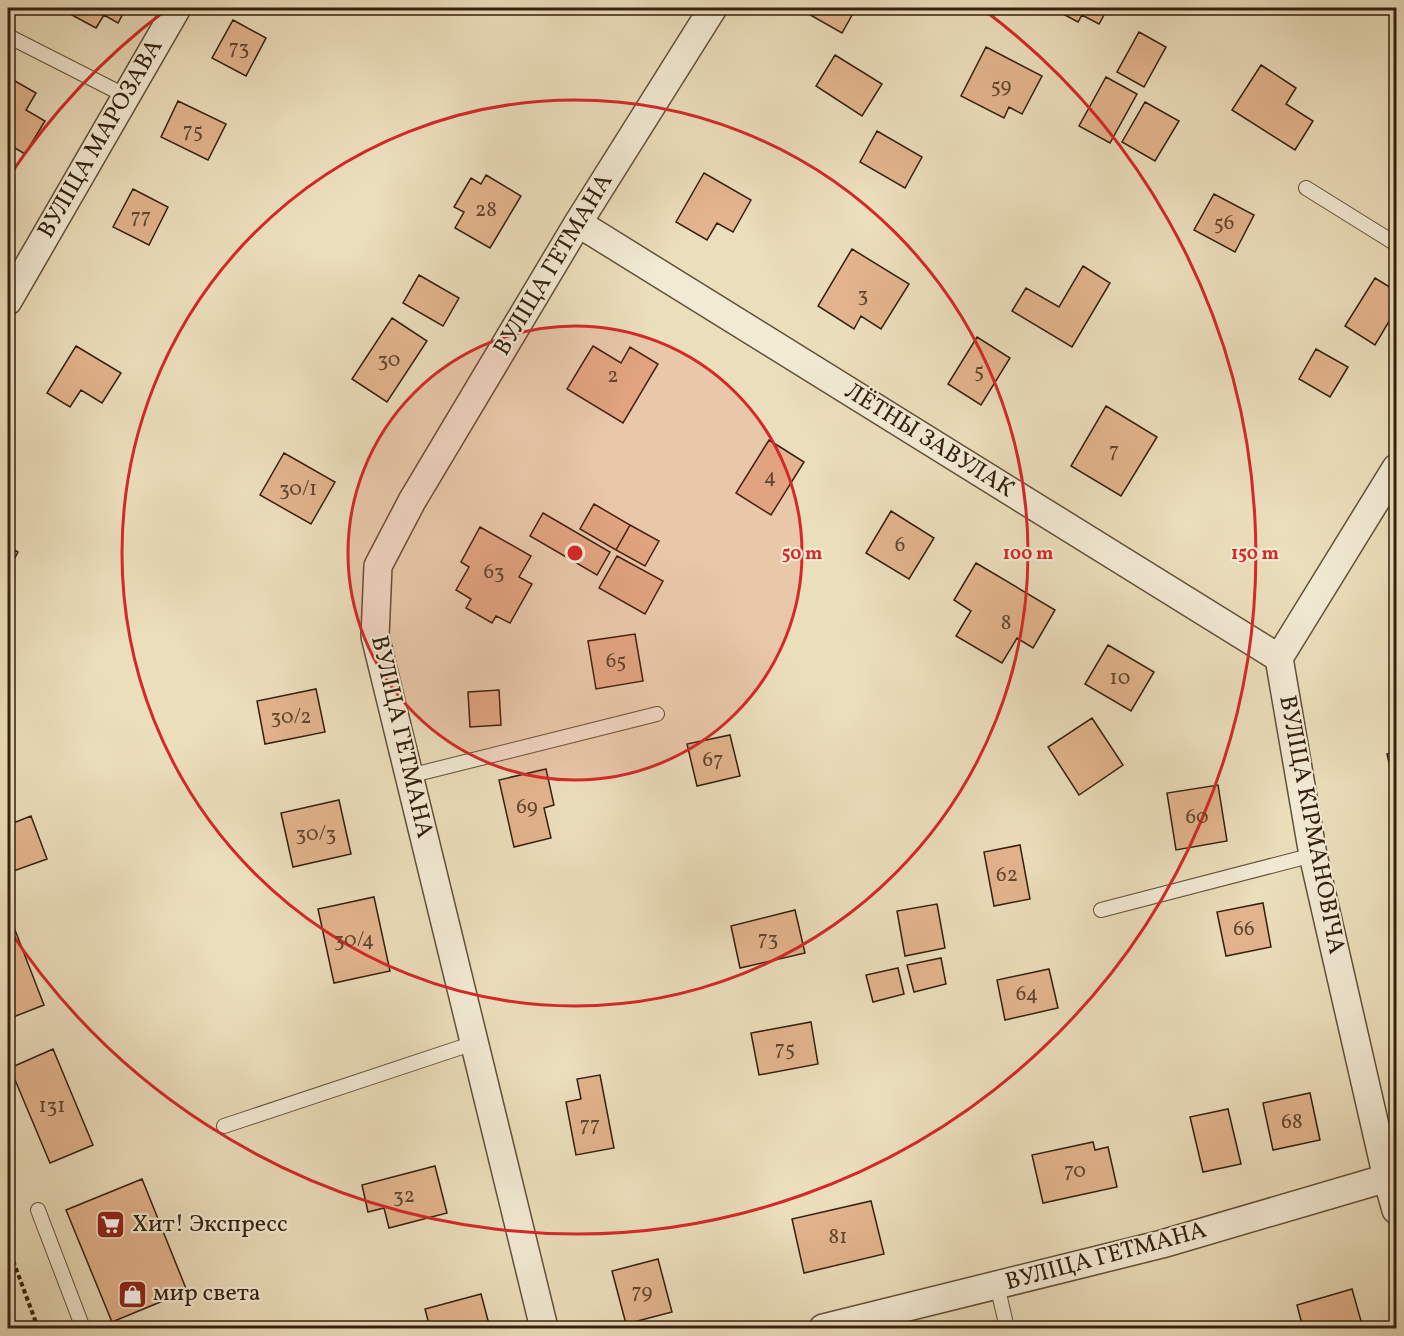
<svg xmlns="http://www.w3.org/2000/svg" width="1404" height="1336" viewBox="0 0 1404 1336" font-family="Vollkorn,serif">
  <style>
    .building { fill: #e3b48d; stroke: #34200f; stroke-width: 1.5 }
    .lines { fill: none; stroke-linecap: round; stroke-linejoin: round }
    .lane-casing { stroke: #62503a; stroke-width: 16 }
    .street-casing { stroke: #62503a; stroke-width: 30 }
    .path { stroke: #34200f; stroke-width: 4; stroke-dasharray: 4.5 3; stroke-linecap: butt }
    .lane { stroke: #f2ead3; stroke-width: 14 }
    .street { stroke: #f2ead3; stroke-width: 27 }
    .ring { fill: none; stroke: #d62828; stroke-width: 3 }
    .labels { text-anchor: middle; dominant-baseline: central; stroke-width: 4.5; stroke-linejoin: round; paint-order: stroke }
    .number-label { font-size: 21px; fill: #60452e }
    .street-label { font-size: 24px; fill: #34200f; stroke: #f2ead3 }
    .poi-label { font-size: 24px; fill: #34200f; stroke: #f2ead3; text-anchor: start }
    .centre { fill: #d62828; stroke: #f2ead3; stroke-width: 3 }
    .ring-label { font-size: 18px; text-anchor: middle; font-weight: bold; fill: #d62828; stroke: #f2ead3; stroke-width: 4.5; stroke-linejoin: round; paint-order: stroke }
  </style>
  <rect width="100%" height="100%" fill="#ebdebb"/>
  <filter id="stains"><feTurbulence type="fractalNoise" baseFrequency=".00333" numOctaves="4"/><feColorMatrix values="0 0 0 0 .2 0 0 0 0 .09 0 0 0 0 .02 0 0 0 .5 -.17"/></filter>
  <radialGradient id="worn" r=".72"><stop offset=".6" stop-color="#630" stop-opacity="0"/><stop offset="1" stop-color="#630" stop-opacity=".3"/></radialGradient>
  <path class="building" d="M59,8H126L118,23L104,15L96,28Z
    M798,8H856L842,33Z
    M1052,8H1108L1099,24L1082,15L1078,22Z
    M233,20L266,38L246,76L212,58Z
    M1139,32L1166,47L1144,87L1117,72Z
    M986,47L1042,76L1022,114L1009,107L1004,118L961,96Z
    M835,55L882,84L862,116L816,86Z
    M1261,65L1296,88L1286,104L1313,121L1295,150L1232,110Z
    M8,77L36,93L26,110L45,121L25,154L8,144Z
    M1106,77L1137,94L1110,143L1079,126Z
    M178,101L226,124L208,160L161,137Z
    M1145,102L1179,121L1155,161L1122,142Z
    M877,131L922,157L905,188L860,162Z
    M704,173L751,200L733,232L717,223L707,240L676,222Z
    M486,175L521,196L490,248L455,228L464,212L454,207L471,178L481,184Z
    M133,189L168,207L149,245L113,227Z
    M1214,194L1254,215L1235,252L1194,230Z
    M852,249L909,284L881,329L861,316L854,329L818,306Z
    M1083,266L1110,283L1072,347L1012,311L1026,288L1059,307Z
    M419,275L459,298L443,326L403,303Z
    M1375,278L1396,291V321L1391,318L1375,345L1345,326Z
    M392,318L427,341L387,402L352,379Z
    M977,337L1010,358L981,405L948,384Z
    M76,346L121,373L102,403L81,390L70,407L47,393Z
    M593,346L621,363L630,347L658,364L623,423L567,389Z
    M1316,349L1348,367L1330,397L1299,379Z
    M1106,406L1157,437L1121,496L1071,466Z
    M769,440L804,462L771,515L736,493Z
    M284,453L335,482L311,524L260,495Z
    M594,504L630,525L616,550L580,529Z
    M891,511L934,538L909,579L866,553Z
    M543,513L610,552L597,575L530,536Z
    M630,525L659,541L645,566L616,550Z
    M480,527L531,556L519,577L532,584L510,623L496,616L492,623L466,608L471,599L456,590L469,567L461,562Z
    M8,546L18,552L8,571Z
    M617,556L663,581L645,614L599,588Z
    M976,563L1055,610L1033,648L1017,638L1002,663L956,636L971,611L954,600Z
    M635,634L643,681L596,689L588,641Z
    M1108,645L1154,672L1131,711L1085,684Z
    M316,689L325,732L265,744L257,701Z
    M499,690L501,725L470,727L468,692Z
    M1092,718L1123,765L1079,795L1048,747Z
    M730,735L740,776L697,786L687,744Z
    M1396,751V793L1387,754Z
    M546,769L554,805L544,808L551,838L514,847L499,780Z
    M1218,785L1227,841L1176,850L1167,793Z
    M339,800L351,854L293,867L281,813Z
    M31,816L47,859L8,873V825Z
    M1020,845L1030,899L994,906L984,852Z
    M374,897L390,971L334,983L318,909Z
    M1263,903L1271,947L1226,956L1217,912Z
    M937,904L945,948L905,956L897,911Z
    M795,910L805,953L740,968L731,926Z
    M10,917L44,1005L8,1019V918Z
    M941,958L946,984L914,992L907,965Z
    M898,968L904,994L873,1002L866,975Z
    M1049,969L1058,1008L1005,1020L997,980Z
    M811,1022L818,1064L759,1075L751,1033Z
    M53,1049L93,1145L50,1163L10,1068Z
    M600,1075L614,1148L576,1155L566,1102L581,1099L577,1079Z
    M1310,1093L1320,1140L1273,1150L1263,1103Z
    M1228,1109L1241,1164L1203,1172L1190,1117Z
    M1093,1142L1095,1150L1108,1147L1117,1187L1043,1203L1032,1155Z
    M435,1166L447,1213L389,1228L384,1208L368,1212L362,1185Z
    M142,1179L187,1291L112,1322L66,1210Z
    M871,1201L884,1254L804,1273L792,1219Z
    M658,1259L672,1312L626,1324L612,1271Z
    M1352,1289L1363,1328H1303L1297,1305Z
    M481,1294L490,1328H430L425,1309Z"/>
  <g class="lines">
    <defs>
      <path id="lane" d="M8,36L126,96
        M1306,188L1396,244
        M409,776L657,714
        M1101,910L1313,855
        M224,1126L474,1043
        M38,1210L83,1328
        M997,1285L1007,1328"/>
      <path id="street" d="M578,223L1279,658
        M8,301L177,8
        M1396,468L1279,658L1313,855L1387,1178L1396,1210
        M544,1328L375,636L378,566L412,501L578,223L713,8
        M823,1328L1162,1244L1387,1178"/>
    </defs>
    <use href="#lane" class="lane-casing"/>
    <use href="#street" class="street-casing"/>
    <path class="path" d="M8,1247L38,1328"/>
    <use href="#lane" class="lane"/>
    <use href="#street" class="street"/>
  </g>
  <circle cx="575" cy="553" r="227" fill="#d62828" fill-opacity=".12"/>
  <g class="ring">
    <circle cx="575" cy="553" r="227"/>
    <circle cx="575" cy="553" r="453"/>
    <path d="M8 178A680 680 0 0 1 166 10M984 10A680 680 0 1 1 8 928"/>
  </g>
  <defs>
    <symbol id="supermarket-square" viewBox="-11 -11 22 22"><rect x="-9" y="-9" width="18" height="18" rx="4" fill="#8f2418" stroke="#f2ead3"/><path d="M-6-5.5h2.5l.6 2H6L4.5 2H-2.5L-4.4-4H-6ZM-1.5 3.2a1.3 1.3 0 1 0 .1 0ZM3 3.2a1.3 1.3 0 1 0 .1 0Z" fill="#fff"/></symbol>
    <symbol id="shop-square" viewBox="-11 -11 22 22"><rect x="-9" y="-9" width="18" height="18" rx="4" fill="#8f2418" stroke="#f2ead3"/><path d="M-5-2.5h2.3a2.7 3.5 0 0 1 5.4 0H5L5.5 6h-11ZM-1.5-2.5h3a1.5 2.3 0 0 0-3 0Z" fill="#fff"/></symbol>
  </defs>
  <g fill-rule="evenodd">
    <use href="#supermarket-square" x="94" y="1208" width="33" height="33"/>
    <use href="#shop-square" x="116" y="1278" width="33" height="33"/>
  </g>
  <g class="labels">
    <g class="number-label">
      <text x="239" y="48">73</text>
      <text x="1001" y="86">59</text>
      <text x="193" y="131">75</text>
      <text x="486" y="210">28</text>
      <text x="141" y="217">77</text>
      <text x="1224" y="223">56</text>
      <text x="863" y="295">3</text>
      <text x="389" y="360">30</text>
      <text x="979" y="371">5</text>
      <text x="613" y="376">2</text>
      <text x="1114" y="451">7</text>
      <text x="770" y="477">4</text>
      <text x="298" y="489">30/1</text>
      <text x="900" y="545">6</text>
      <text x="494" y="572">63</text>
      <text x="1006" y="623">8</text>
      <text x="616" y="661">65</text>
      <text x="1120" y="678">10</text>
      <text x="291" y="717">30/2</text>
      <text x="713" y="760">67</text>
      <text x="527" y="807">69</text>
      <text x="1197" y="817">60</text>
      <text x="316" y="834">30/3</text>
      <text x="1007" y="875">62</text>
      <text x="1244" y="929">66</text>
      <text x="768" y="939">73</text>
      <text x="354" y="940">30/4</text>
      <text x="1027" y="994">64</text>
      <text x="785" y="1049">75</text>
      <text x="52" y="1106">131</text>
      <text x="1292" y="1122">68</text>
      <text x="590" y="1125">77</text>
      <text x="1075" y="1171">70</text>
      <text x="404" y="1196">32</text>
      <text x="838" y="1237">81</text>
      <text x="642" y="1292">79</text>
    </g>
    <g class="street-label">
      <text transform="translate(101 139) rotate(-60)">ВУЛІЦА МАРОЗАВА</text>
      <text transform="translate(554 265) rotate(-59)">ВУЛІЦА ГЕТМАНА</text>
      <text transform="translate(929 441) rotate(32)">ЛЁТНЫ ЗАВУЛАК</text>
      <text transform="translate(401 737) rotate(77)">ВУЛІЦА ГЕТМАНА</text>
      <text transform="translate(1311 825) rotate(79)">ВУЛІЦА КІРМАНОВІЧА</text>
      <text transform="translate(1106 1257) rotate(-15)">ВУЛІЦА ГЕТМАНА</text>
    </g>
    <g class="poi-label">
      <text x="132" y="1225">Хит! Экспресс</text>
      <text x="153" y="1294">мир света</text>
    </g>
  </g>
  <circle cx="575" cy="553" r="9" class="centre"/>
  <g class="ring-label">
    <text x="802" y="559">50 m</text>
    <text x="1028" y="559">100 m</text>
    <text x="1255" y="559">150 m</text>
  </g>
  <rect width="1404" height="1336" fill="none" stroke="#ebdebb" stroke-width="30"/>
  <rect x="9" y="9" width="1386" height="1318" fill="none" stroke="#34200f" stroke-width="3"/>
  <rect x="15" y="15" width="1374" height="1306" fill="none" stroke="#34200f" stroke-width="1.5"/>
  <rect width="100%" height="100%" filter="url(#stains)"/>
  <rect width="100%" height="100%" fill="url(#worn)"/>
</svg>
